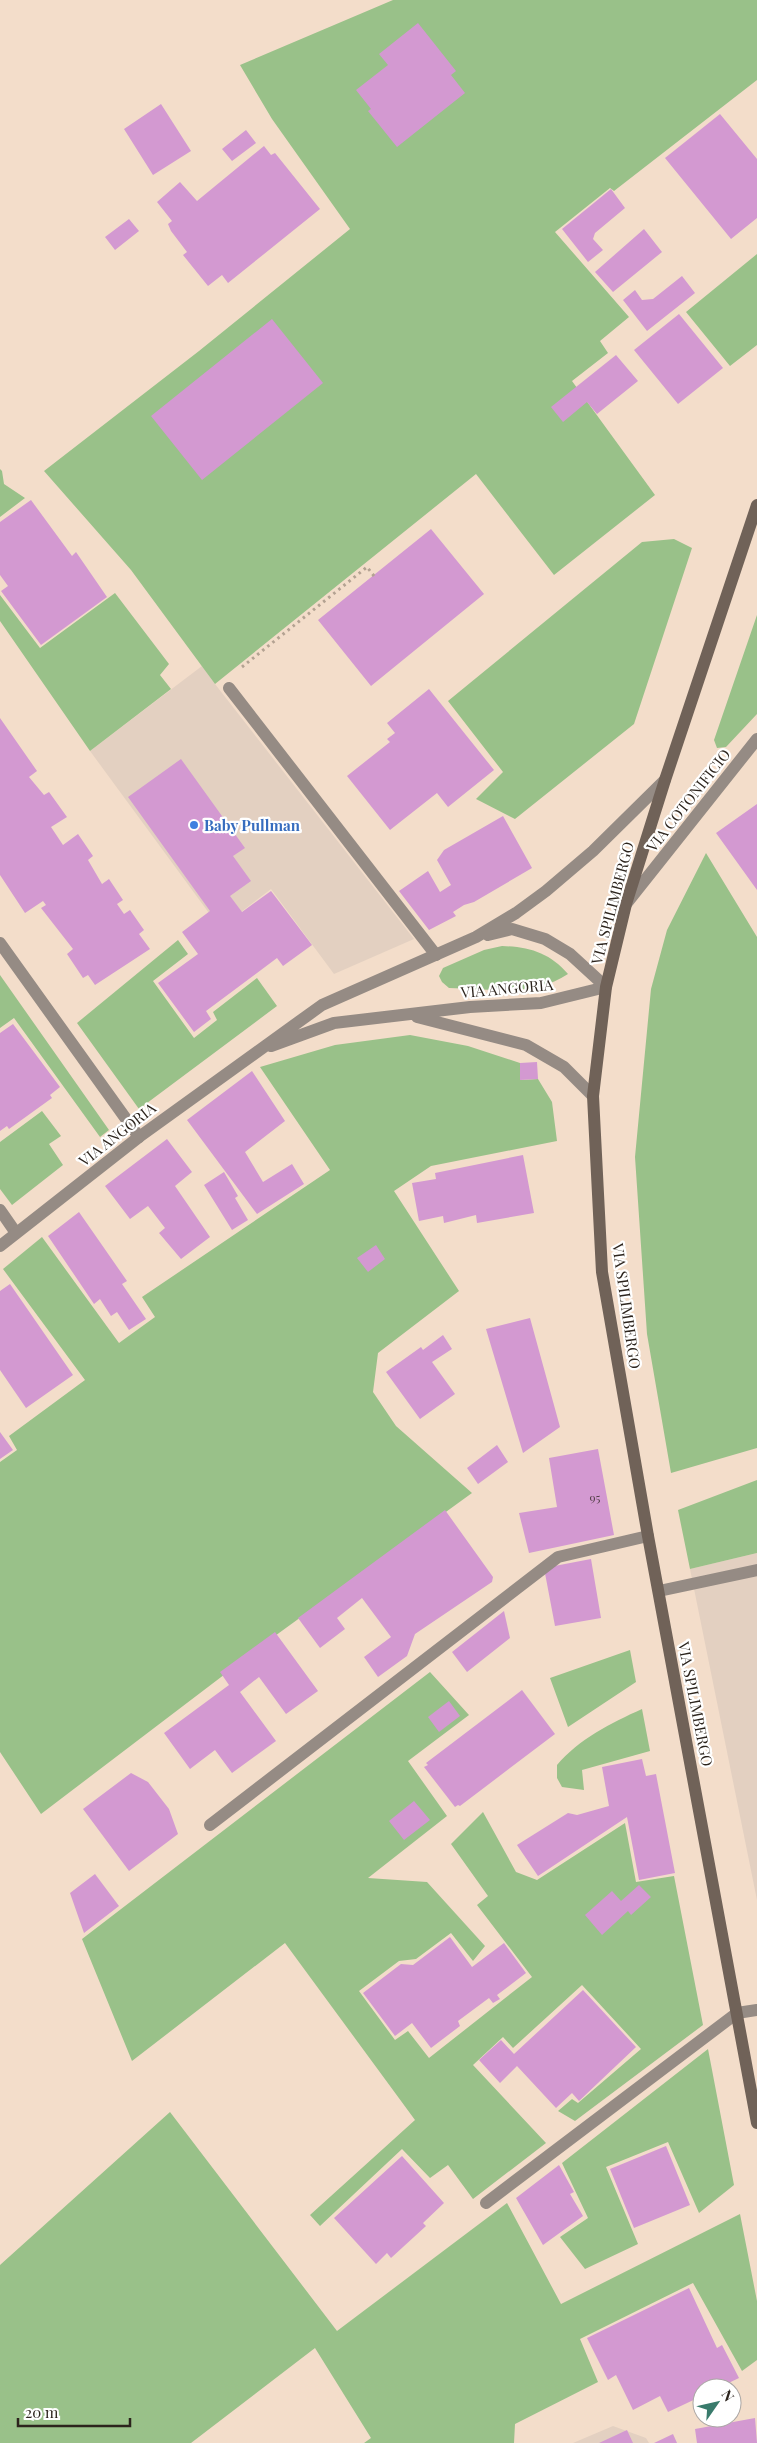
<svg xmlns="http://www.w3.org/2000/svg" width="757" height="2443" viewBox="0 0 757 2443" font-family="'Playfair Display',serif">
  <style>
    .commercial { fill: #e3d0c1 }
    .green { fill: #99c189 }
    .building { fill: #d399d1 }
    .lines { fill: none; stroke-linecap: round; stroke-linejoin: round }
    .path { stroke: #b3a292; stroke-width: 3; stroke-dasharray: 2.5 4; stroke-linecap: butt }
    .service { stroke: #958b84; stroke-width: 12 }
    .tertiary { stroke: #958b84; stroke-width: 12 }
    .secondary { stroke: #706258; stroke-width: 12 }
    .shop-dot { fill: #3f7fe0; stroke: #fff; stroke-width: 2 }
    .labels { text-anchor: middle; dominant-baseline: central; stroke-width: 4.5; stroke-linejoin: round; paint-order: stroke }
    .number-label { font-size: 12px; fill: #56414a }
    .street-label { font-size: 15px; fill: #2c241d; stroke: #fff }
    .shop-label { font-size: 15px; font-weight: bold; fill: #366cbe; stroke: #fff; text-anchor: start }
  </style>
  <rect width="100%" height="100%" fill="#f3ddca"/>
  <path class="commercial" d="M202,666L215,684L414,939L334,974L271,889L220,928L90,751Z
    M757,1553V1900L690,1569Z
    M613,2426L646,2438L649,2443H573Z"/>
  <path class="green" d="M393,0H757V80L614,191L610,188L555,232L629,317L600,341L608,353L572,381L655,495L554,575L476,474L215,684L131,570L44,471L199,351L350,229L272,119L240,65Z
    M757,254V345L730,366L686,312Z
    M0,469L2,471L4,484L25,498L0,517Z
    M674,539L692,548L634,724L515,819L476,799L503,772L448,701L642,542Z
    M115,593L169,664L160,675L171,689L90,751L0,621V595L40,648Z
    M757,615V714L726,747L717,748L714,740Z
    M706,853L757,937V1448L671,1473L647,1334L635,1157L651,989L667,930Z
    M178,940L188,954L153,981L194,1038L217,1020L213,1012L257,978L277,1006L139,1109L77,1023Z
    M502,946C530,947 550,953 568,974C534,997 488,989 449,988L442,982L439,976L443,968L484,950Z
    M0,975L109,1130L100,1137L14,1018L0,1028Z
    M410,1035L468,1046L520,1063V1080L538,1079L552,1102L557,1141L431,1166L394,1191L459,1291L378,1353L373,1392L396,1426L472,1493L279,1633L41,1814L0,1752V1462L17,1450L9,1436L85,1380L3,1269L42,1237L119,1343L155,1317L142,1297L330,1170L260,1067L335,1045Z
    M42,1111L61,1136L49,1144L63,1165L12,1205L0,1189V1142Z
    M757,1480V1553L690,1569L678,1510Z
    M630,1650L636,1682L568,1727L550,1678Z
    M430,1672L469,1715L408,1761L447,1816L368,1878L427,1882L485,1946L473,1961L451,1933L416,1959L399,1961L359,1991L395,2040L408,2031L429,2058L532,1977L477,1905L488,1896L451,1844L483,1812L516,1872L537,1880L625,1823L636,1882L674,1876L703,2025L575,2121L558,2111L572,2099L578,2103L641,2049L582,1985L513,2048L503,2037L473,2065L546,2143L473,2199L448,2165L430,2178L402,2149L320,2226L310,2215L415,2120L285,1943L132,2061L82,1939Z
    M642,1709L650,1751L582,1770L584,1790L562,1787L557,1778V1765C579,1739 611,1723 642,1709Z
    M708,2049L734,2185L699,2213L668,2142L606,2167L638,2244L585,2269L560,2237L588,2218L562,2163Z
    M170,2112L337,2331L507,2203L561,2304L740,2214L757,2301V2360L742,2371L693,2283L580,2339L598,2382L515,2424L514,2443H364L371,2438L315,2348L191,2443H0V2265Z"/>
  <path class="building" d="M418,23L456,71L451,75L465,93L397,147L368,111L371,109L356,90L388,65L379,54Z
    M161,104L191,151L153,175L124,129Z
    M720,114L757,159V218L731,239L665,158Z
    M246,130L256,143L232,161L222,149Z
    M264,146L271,155L275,153L320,209L228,283L222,275L208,286L183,255L187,252L171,231L168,224L172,221L157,202L180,182L197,201Z
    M611,189L625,208L595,233L593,239L603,250L588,262L562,229Z
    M129,219L139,231L115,250L105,237Z
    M644,229L662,252L613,292L595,272Z
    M682,276L695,293L647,331L623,300L635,290L642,300L653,299Z
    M679,314L723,368L678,404L634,350Z
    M272,319L323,383L202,480L151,416Z
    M616,355L638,381L597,414L587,402L563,422L551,407Z
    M31,500L72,556L76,552L107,597L41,645L1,591L8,586L0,575V522Z
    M431,529L484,594L371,686L318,620Z
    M429,689L494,770L448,807L437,793L390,830L347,776L390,742L387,739L395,733L387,723Z
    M0,718L37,771L29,777L44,795L49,792L67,817L51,827L63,845L78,834L93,856L88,860L102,884L109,879L123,900L117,904L124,914L130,910L144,930L139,934L150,949L95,985L88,975L83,978L67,954L73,949L41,908L46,905L43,901L25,913L0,875Z
    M181,759L245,848L233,856L251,881L230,896L242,912L271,891L312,945L283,966L277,958L206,1011L211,1019L194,1032L158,983L198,954L182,932L210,911L128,797Z
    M757,804V890L716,833Z
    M503,816L532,868L474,902L464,905L453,912L456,916L429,930L399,891L428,871L440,892L451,885L437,860L444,850Z
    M13,1024L60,1087L50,1095L52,1098L9,1129L7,1126L0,1131V1033Z
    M537,1062L538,1079L520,1080V1063Z
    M252,1071L285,1121L245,1152L263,1182L292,1164L304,1184L257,1214L187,1120Z
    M167,1139L192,1172L175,1186L210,1237L181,1259L159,1233L165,1228L148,1206L130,1219L105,1186Z
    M523,1155L534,1213L477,1223L476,1215L444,1223L443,1216L419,1221L412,1183L436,1179L435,1173Z
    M224,1172L238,1196L235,1198L248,1220L232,1230L204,1185Z
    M79,1212L127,1281L122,1284L146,1319L129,1330L117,1312L111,1316L100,1299L94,1304L48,1236Z
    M376,1245L385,1259L368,1272L357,1258Z
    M10,1284L73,1375L26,1408L0,1370V1291Z
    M530,1318L560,1427L523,1453L486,1329Z
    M443,1335L452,1349L432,1362L455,1394L420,1419L386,1372L421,1347L423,1350Z
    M0,1432L13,1450L0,1459Z
    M497,1445L508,1462L478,1484L467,1468Z
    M598,1449L614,1535L529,1553L519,1513L557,1507L549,1458Z
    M445,1510L493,1577L492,1582L415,1634L407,1656L378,1677L364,1657L391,1637L362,1598L337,1618L345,1629L320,1648L298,1618Z
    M591,1559L601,1618L555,1626L544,1568Z
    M504,1611L510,1638L467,1672L452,1652Z
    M275,1632L318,1691L286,1714L259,1677L240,1692L276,1741L232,1773L215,1750L190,1769L164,1733L229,1685L220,1672Z
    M522,1690L555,1734L460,1806L458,1805L455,1807L424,1767L428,1765L426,1763Z
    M449,1701L460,1716L439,1732L428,1717Z
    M642,1759L646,1776L656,1774L675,1873L639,1880L627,1817L538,1876L517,1845L568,1813L577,1815L609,1806L602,1767Z
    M131,1773L148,1782L169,1809L178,1834L129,1871L83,1809Z
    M414,1801L430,1820L404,1840L389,1821Z
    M95,1874L119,1906L84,1933L70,1893Z
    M639,1885L651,1897L631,1915L628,1911L602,1935L585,1915L612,1891L621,1901Z
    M450,1937L472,1967L504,1943L526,1973L497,1995L500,1999L493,2003L489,1998L458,2021L460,2026L431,2048L412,2023L395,2036L363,1993L401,1964L413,1965Z
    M583,1990L636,2047L579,2101L572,2093L556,2108L517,2066L500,2083L479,2060L501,2040L514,2054Z
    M666,2146L690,2205L634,2228L610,2169Z
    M402,2156L444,2203L423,2223L426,2226L391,2258L387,2253L376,2264L334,2218Z
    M559,2165L574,2192L570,2194L583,2216L543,2245L516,2198Z
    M689,2288L717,2348L722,2345L739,2378L718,2388H702V2396L668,2412L660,2396L633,2410L616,2375L608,2380L587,2338Z
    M755,2418L757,2443H697L695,2429Z
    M627,2430L633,2443H599Z
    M673,2434L677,2443H654Z"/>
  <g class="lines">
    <path class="path" d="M242,667L367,567L374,576"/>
    <path class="service" d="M229,688L436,955
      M0,943L139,1137
      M0,1210L16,1233
      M659,1591L757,1570
      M210,1825L558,1557L648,1536
      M486,2203L737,2013L757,2010"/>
    <path class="tertiary" d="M626,904L757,739
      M488,935L512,929L545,939L570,954L606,987
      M417,1017L526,1045L564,1067L593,1096
      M271,1046L334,1023L470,1007L541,1003L606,987
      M0,1246L139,1137L322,1005L476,937L516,913L546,891L593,851L665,780"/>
    <path class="secondary" d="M757,505L665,780L626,904L606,987L593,1096L602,1272L648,1536L757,2123"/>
  </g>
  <circle class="shop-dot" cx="194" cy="825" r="5"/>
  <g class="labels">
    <g class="number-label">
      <text x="595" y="1497">95</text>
    </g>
    <g class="street-label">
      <text transform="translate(688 800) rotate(-52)">VIA COTONIFICIO</text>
      <text transform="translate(612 903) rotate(-75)">VIA SPILIMBERGO</text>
      <text transform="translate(507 988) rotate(-5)">VIA ANGORIA</text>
      <text transform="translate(117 1134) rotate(-38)">VIA ANGORIA</text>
      <text transform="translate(627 1306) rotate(82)">VIA SPILIMBERGO</text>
      <text transform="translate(696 1704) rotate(79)">VIA SPILIMBERGO</text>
    </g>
    <g class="shop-label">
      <text x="204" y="825">Baby Pullman</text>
    </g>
  </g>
  <g transform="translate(717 2403) rotate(56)"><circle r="24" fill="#ffffff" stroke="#aba7a5"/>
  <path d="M0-4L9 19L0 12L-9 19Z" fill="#397b6c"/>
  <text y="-8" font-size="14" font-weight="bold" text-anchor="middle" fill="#2c241d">N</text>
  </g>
  <path d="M18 2418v8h112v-8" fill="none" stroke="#2c241d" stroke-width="2.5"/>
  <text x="25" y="2418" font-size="15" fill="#2c241d" stroke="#ffffff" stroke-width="4" paint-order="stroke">20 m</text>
</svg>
